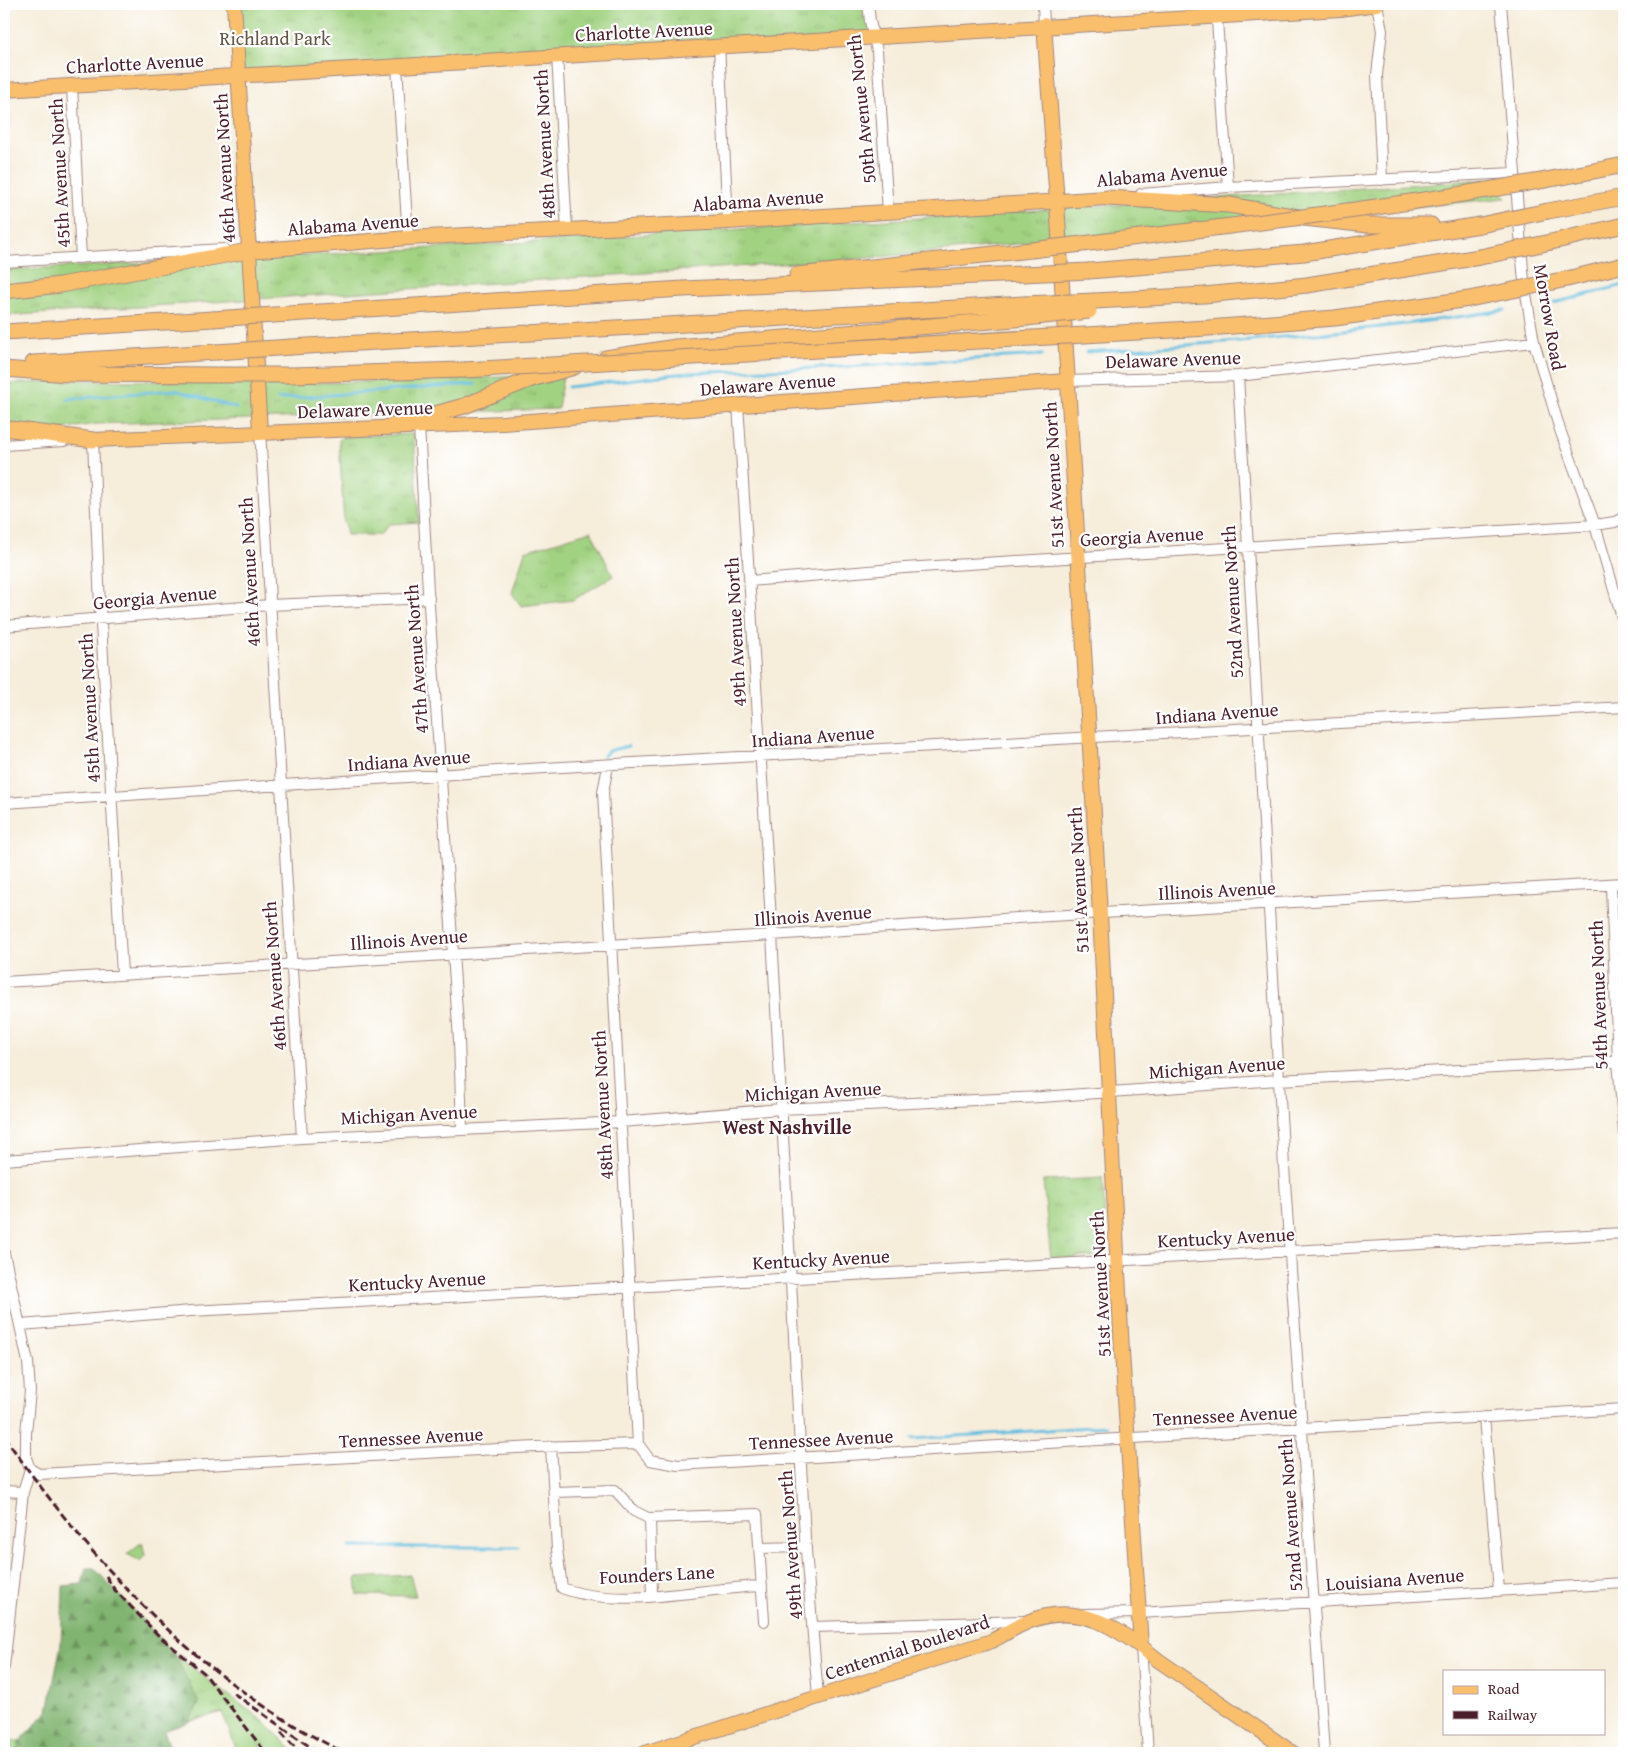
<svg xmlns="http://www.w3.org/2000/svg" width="1628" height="1757" viewBox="0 0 1628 1757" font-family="'Gentium Book Plus',serif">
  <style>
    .grass { fill: url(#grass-tufts); stroke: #767856 }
    .forest { fill: url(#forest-firs); stroke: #656a4d }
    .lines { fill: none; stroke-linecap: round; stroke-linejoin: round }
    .stream { stroke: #63bde0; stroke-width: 3 }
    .minor-casing { stroke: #a08682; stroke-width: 12 }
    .major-casing { stroke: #a08682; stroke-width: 16 }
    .highway-casing { stroke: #a08682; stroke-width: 17 }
    .minor { stroke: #fff; stroke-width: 10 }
    .major { stroke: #f9bf6d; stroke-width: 14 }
    .highway { stroke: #f9bf6d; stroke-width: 15 }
    .rail { stroke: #4a1f2b; stroke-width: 3; stroke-dasharray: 8 4; stroke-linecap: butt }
    .highway-bridge-casing { stroke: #a08682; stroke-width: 17; stroke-linecap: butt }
    .highway-bridge { stroke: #f9bf6d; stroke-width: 15 }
    .labels { text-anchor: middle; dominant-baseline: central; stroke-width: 4.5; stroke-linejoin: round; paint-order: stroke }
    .street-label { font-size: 19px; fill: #4a1f2b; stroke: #fff }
    .park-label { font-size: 19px; fill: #645545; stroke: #fff }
    .neighbourhood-label { font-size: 20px; font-weight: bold; fill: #4a1f2b; stroke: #fff }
  </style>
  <defs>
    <pattern id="grass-tufts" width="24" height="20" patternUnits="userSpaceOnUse" patternTransform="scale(1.25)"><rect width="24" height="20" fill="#a1d281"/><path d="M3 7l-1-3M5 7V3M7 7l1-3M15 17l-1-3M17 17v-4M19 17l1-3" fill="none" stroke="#8cb470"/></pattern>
    <pattern id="forest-firs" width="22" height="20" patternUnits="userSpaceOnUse" patternTransform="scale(1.25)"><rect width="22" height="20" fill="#80b46f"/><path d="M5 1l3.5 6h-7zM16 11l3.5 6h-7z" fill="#6b925b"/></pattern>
  </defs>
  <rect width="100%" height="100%" fill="#fff"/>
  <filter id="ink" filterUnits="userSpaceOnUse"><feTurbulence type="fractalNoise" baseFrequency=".02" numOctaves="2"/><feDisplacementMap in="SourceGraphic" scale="10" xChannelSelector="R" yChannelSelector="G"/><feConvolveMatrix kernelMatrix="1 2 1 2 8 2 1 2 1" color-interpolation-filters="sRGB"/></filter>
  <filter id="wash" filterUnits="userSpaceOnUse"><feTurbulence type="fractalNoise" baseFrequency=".0096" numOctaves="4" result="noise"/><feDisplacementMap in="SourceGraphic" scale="20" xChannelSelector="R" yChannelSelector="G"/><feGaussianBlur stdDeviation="1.12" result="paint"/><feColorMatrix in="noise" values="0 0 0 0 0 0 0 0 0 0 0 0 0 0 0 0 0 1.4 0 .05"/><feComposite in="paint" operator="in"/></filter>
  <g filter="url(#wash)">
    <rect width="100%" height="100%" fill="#f6edda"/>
    <path class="grass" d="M234,4H868L873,36L237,76Z
      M1494,179L1506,198L869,258L4,316V270L385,251L952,216Z
      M563,375L558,409L96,424L4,437V384L78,380L320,383Z
      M414,434L419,522L389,524L380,535H347L345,524H344L339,440L342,437Z
      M591,531L613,576L573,600L521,606L512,593L525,551Z
      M1103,1178L1106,1256L1051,1259L1043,1181Z
      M142,1542L145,1555L140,1561L127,1554Z
      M410,1575L416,1596L358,1595L356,1578Z
      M174,1654L263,1721L296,1753H238L222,1712L189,1722L198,1703Z
      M4,1740L20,1741L16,1753H4Z"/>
    <path class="forest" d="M86,1568H94L174,1654L199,1703L189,1722L164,1731L172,1753H16L20,1741L48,1711L61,1644L63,1586L82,1584Z"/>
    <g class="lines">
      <path class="stream" d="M1554,303L1624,285
        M1086,352C1228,343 1365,332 1505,310
        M568,387L686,373L843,367L1042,355
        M66,399L175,390L236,408
        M278,399L475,384
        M603,757L608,751L628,746
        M912,1439L1106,1426
        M349,1547H518"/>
    </g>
  </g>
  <g filter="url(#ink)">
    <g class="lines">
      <defs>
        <path id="minor" d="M868,4L870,21L877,51L888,211
          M1043,4L1044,25
          M1216,4L1228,187
          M1377,4L1382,31L1377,75L1382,180
          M1501,4L1524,282L1534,342L1560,430L1595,525L1624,624
          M719,45L728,222
          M557,55L567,230
          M397,66L408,238
          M72,86L81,258
          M1141,194L1228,187L1514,173
          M4,262L224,249
          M1238,376L1284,1167L1324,1753
          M1066,381L1238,376L1534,342
          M738,404L772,935L805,1538L818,1697
          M419,426L428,591L459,1040L462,1129
          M260,431L302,1138
          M89,440H93L100,607L122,974
          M4,445L64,441
          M750,581L904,568L1595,525L1615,522L1624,517
          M4,626L270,605L429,598
          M608,766L603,792L638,1444
          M4,803L545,768L1624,707
          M1611,886L1618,1061L1624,1132
          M4,982L772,935L1033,917L1624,883
          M4,1160L302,1138L621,1122L781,1109L1041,1097L1279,1080L1624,1061
          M4,1253L28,1362L30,1391L26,1433V1458L30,1469L23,1492L4,1667
          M21,1325L191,1311L1624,1233
          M1484,1417L1499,1590
          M638,1444L650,1460L678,1465L1624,1409
          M551,1446L557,1549L562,1588C620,1610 700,1588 762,1586
          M30,1469L39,1474L536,1447L638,1444
          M4,1491L23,1492
          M554,1492L615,1490L634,1511L648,1518L757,1514L764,1621
          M650,1518L652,1595
          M759,1548L806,1547
          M1085,1614L1139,1613L1624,1583
          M812,1627L1024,1621
          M1141,1646L1148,1753"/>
        <path id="major" d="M234,4L260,431
          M1044,25L1057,202L1100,914L1122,1352L1141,1646
          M4,90L1340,9L1377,4
          M248,251L408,238L728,222L1107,198
          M93,440L503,423L1066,381
          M645,1753L992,1641C1004,1634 1017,1626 1030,1621C1080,1601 1120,1629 1158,1660L1293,1753"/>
        <path id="highway" d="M1107,198L1229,205L1304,218L1368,225H1431
          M1548,211L1624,197
          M1551,242L1624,225
          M1089,271L1304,253L1480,225
          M797,275L1031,250
          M4,291L60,285L248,251
          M1095,301L1204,295L1307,285L1480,257
          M289,314L683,289L1023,274
          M4,332L213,319
          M291,347L1024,304
          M606,358L676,347L1026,318
          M33,363L216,352
          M4,369L68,374L218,375
          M291,375L464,370
          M388,427L464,406L531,379L574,367
          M4,428L93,440"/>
      </defs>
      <use href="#minor" class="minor-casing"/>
      <use href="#major" class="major-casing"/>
      <use href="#highway" class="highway-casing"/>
      <use href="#minor" class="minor"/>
      <use href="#major" class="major"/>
      <use href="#highway" class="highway"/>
      <path class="rail" d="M4,1436C94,1566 202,1683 345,1753
        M106,1576L114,1589L158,1635L204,1673L266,1753
        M233,1693L319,1753
        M281,1732L300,1753"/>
      <defs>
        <path id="highway-bridge" d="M1480,225L1548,211
          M1031,250C1230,226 1428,205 1624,165
          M1480,257L1551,242
          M1023,274L1089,271
          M1024,304L1095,301
          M1026,318L1089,311
          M213,319L289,314
          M216,352L291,347
          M464,370L1208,328L1335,318L1469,299L1567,279L1624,265
          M218,375H291"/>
      </defs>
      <use href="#highway-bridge" class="highway-bridge-casing"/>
      <use href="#highway-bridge" class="highway-bridge"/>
    </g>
  </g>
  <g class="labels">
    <g class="street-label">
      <text transform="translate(644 31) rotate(-3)">Charlotte Avenue</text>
      <text transform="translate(135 63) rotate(-3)">Charlotte Avenue</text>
      <text transform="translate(861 109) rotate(-96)">50th Avenue North</text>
      <text transform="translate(544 144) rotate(-93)">48th Avenue North</text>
      <text transform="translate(224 168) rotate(-93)">46th Avenue North</text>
      <text transform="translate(59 173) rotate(-93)">45th Avenue North</text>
      <text transform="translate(1162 174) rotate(-5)">Alabama Avenue</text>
      <text transform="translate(758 200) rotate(-4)">Alabama Avenue</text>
      <text transform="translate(353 224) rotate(-4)">Alabama Avenue</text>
      <text transform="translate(1550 317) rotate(80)">Morrow Road</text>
      <text transform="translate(1173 359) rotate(-2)">Delaware Avenue</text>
      <text transform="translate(768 384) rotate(-4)">Delaware Avenue</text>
      <text transform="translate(365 409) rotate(-2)">Delaware Avenue</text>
      <text transform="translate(1053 475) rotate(-93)">51st Avenue North</text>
      <text transform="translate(1142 536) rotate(-3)">Georgia Avenue</text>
      <text transform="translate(249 572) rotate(-93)">46th Avenue North</text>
      <text transform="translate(155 597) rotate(-5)">Georgia Avenue</text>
      <text transform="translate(1232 602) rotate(-93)">52nd Avenue North</text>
      <text transform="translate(735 632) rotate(-93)">49th Avenue North</text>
      <text transform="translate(416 659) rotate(-94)">47th Avenue North</text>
      <text transform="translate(89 708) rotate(-93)">45th Avenue North</text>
      <text transform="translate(1217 713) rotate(-4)">Indiana Avenue</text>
      <text transform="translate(813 736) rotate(-4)">Indiana Avenue</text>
      <text transform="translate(409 760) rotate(-4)">Indiana Avenue</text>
      <text transform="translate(1078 880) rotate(-93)">51st Avenue North</text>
      <text transform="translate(1217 890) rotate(-3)">Illinois Avenue</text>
      <text transform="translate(813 915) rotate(-4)">Illinois Avenue</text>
      <text transform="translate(409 939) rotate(-4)">Illinois Avenue</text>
      <text transform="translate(274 976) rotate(-94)">46th Avenue North</text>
      <text transform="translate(1598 995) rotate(-92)">54th Avenue North</text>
      <text transform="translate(1217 1067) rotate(-4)">Michigan Avenue</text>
      <text transform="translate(813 1091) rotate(-3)">Michigan Avenue</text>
      <text transform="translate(602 1105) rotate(-93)">48th Avenue North</text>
      <text transform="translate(409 1114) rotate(-3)">Michigan Avenue</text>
      <text transform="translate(1226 1237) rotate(-3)">Kentucky Avenue</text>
      <text transform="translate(821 1259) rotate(-3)">Kentucky Avenue</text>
      <text transform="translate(417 1281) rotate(-3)">Kentucky Avenue</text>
      <text transform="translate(1100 1284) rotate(-93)">51st Avenue North</text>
      <text transform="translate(1225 1415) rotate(-3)">Tennessee Avenue</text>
      <text transform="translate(411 1437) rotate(-3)">Tennessee Avenue</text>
      <text transform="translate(821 1439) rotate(-3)">Tennessee Avenue</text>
      <text transform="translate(1290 1515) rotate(-94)">52nd Avenue North</text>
      <text transform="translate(790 1545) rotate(-94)">49th Avenue North</text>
      <text transform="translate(657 1574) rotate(-3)">Founders Lane</text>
      <text transform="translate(1395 1579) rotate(-4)">Louisiana Avenue</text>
      <text transform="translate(907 1647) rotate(-18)">Centennial Boulevard</text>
    </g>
    <g class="park-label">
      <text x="275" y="38">Richland Park</text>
    </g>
    <g class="neighbourhood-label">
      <text x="787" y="1126">West Nashville</text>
    </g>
  </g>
  <rect width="1628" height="1757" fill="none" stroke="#fff" stroke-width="20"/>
  <rect x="1443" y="1670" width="162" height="65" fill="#ffffff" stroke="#b7a5aa"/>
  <rect x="1453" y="1686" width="25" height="8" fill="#f9bf6d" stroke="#b7a5aa"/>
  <text x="1488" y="1694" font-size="15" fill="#4a1f2b">Road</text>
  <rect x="1453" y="1711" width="25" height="8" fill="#4a1f2b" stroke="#b7a5aa"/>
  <text x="1488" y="1720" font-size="15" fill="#4a1f2b">Railway</text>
</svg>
